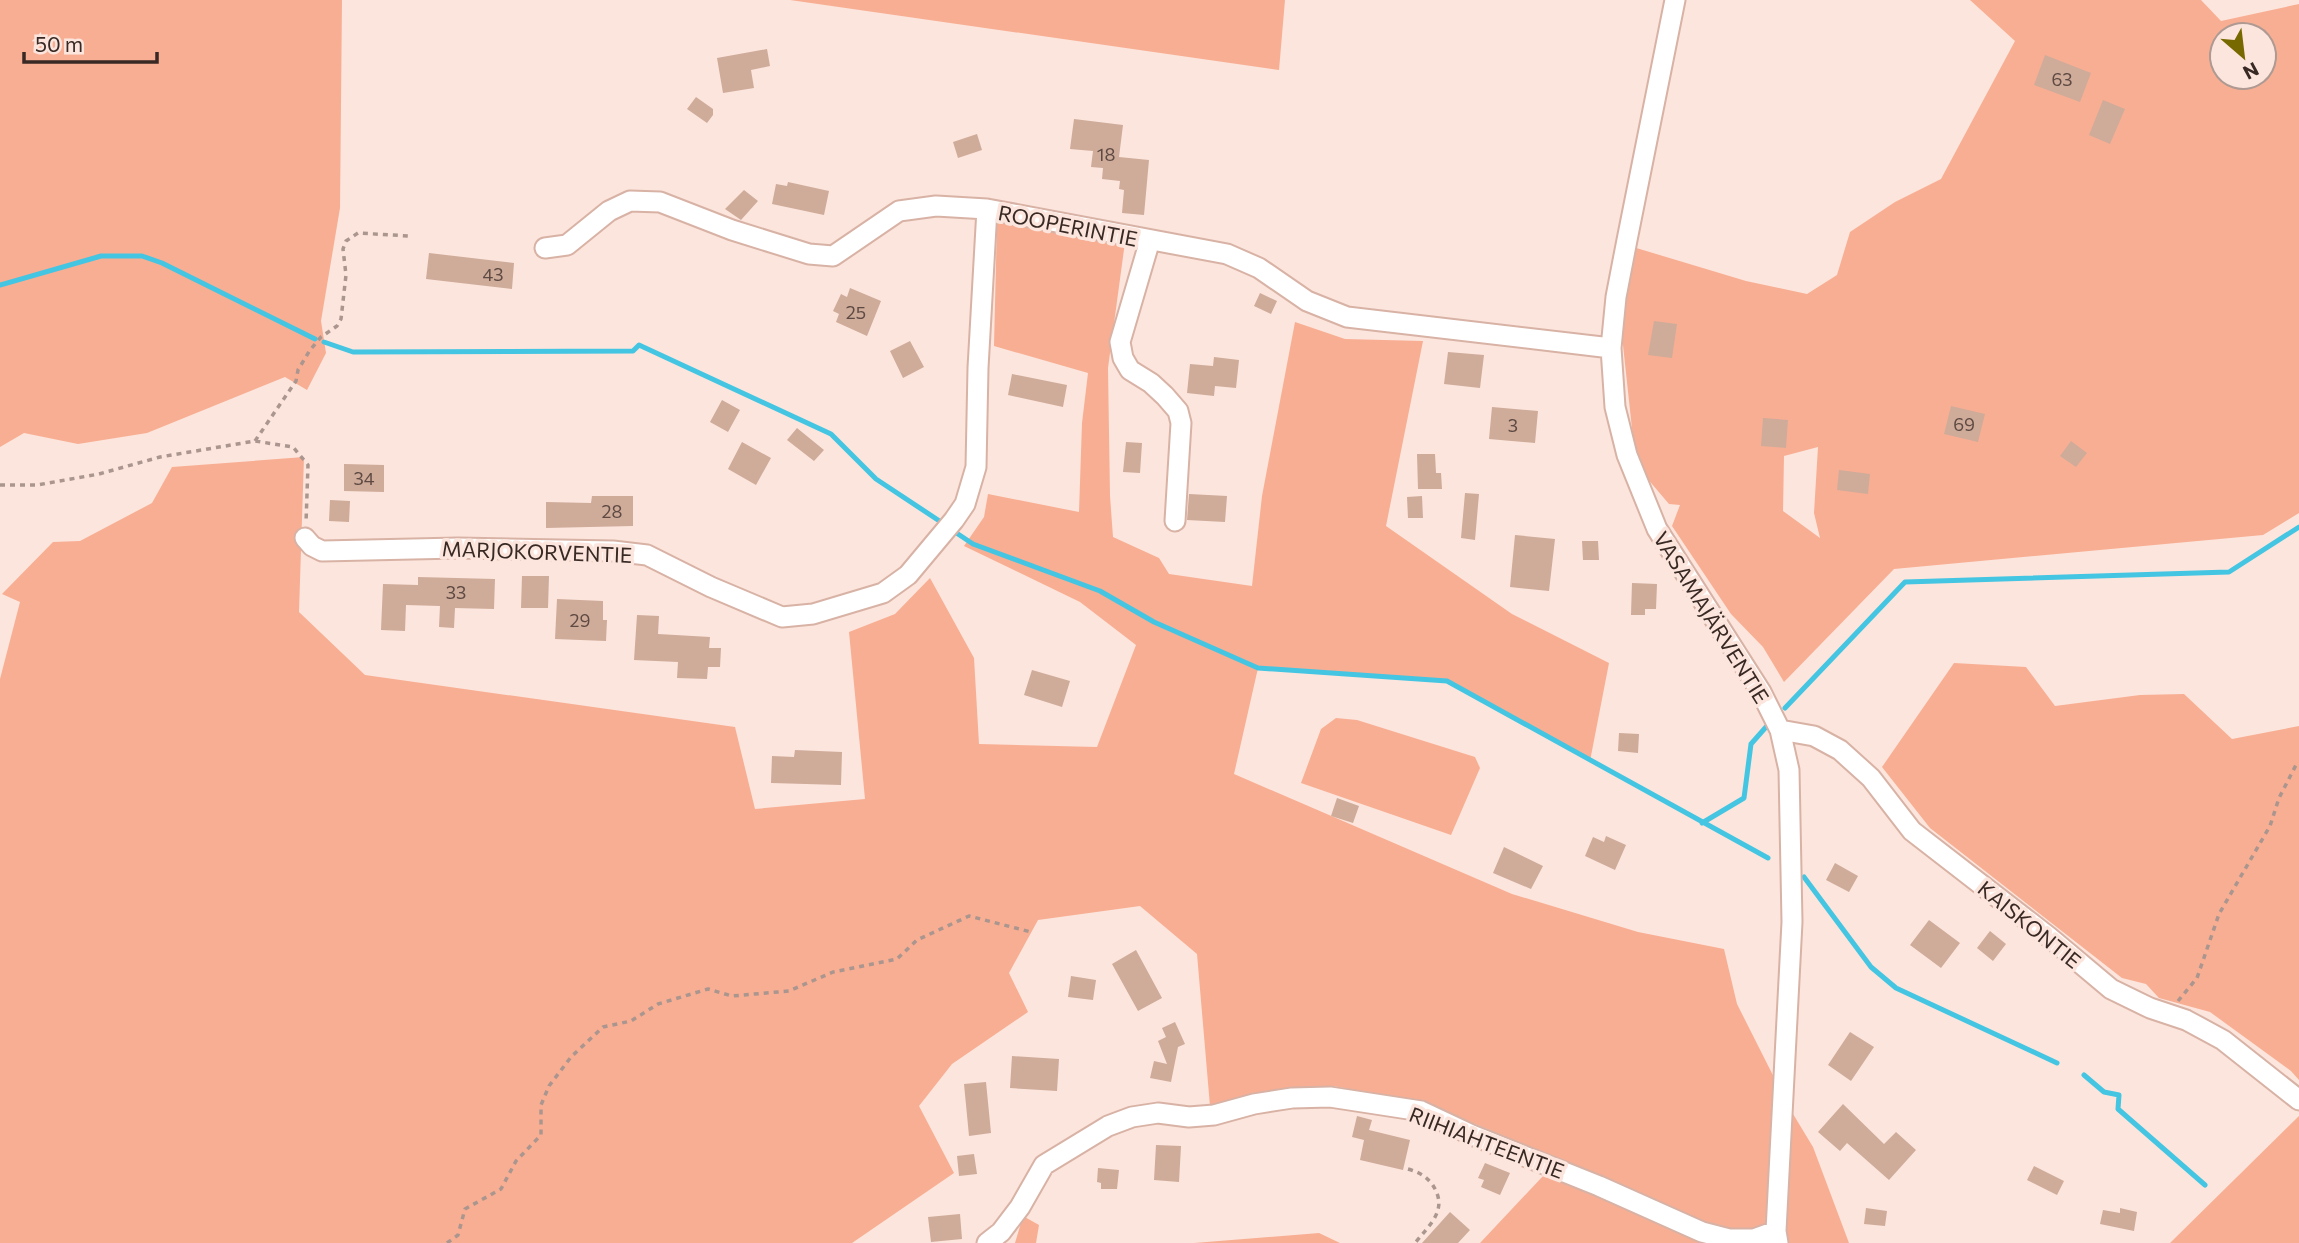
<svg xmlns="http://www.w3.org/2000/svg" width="2299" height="1243" viewBox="0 0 2299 1243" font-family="Commissioner,sans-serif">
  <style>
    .green { fill: #f8ae93; fill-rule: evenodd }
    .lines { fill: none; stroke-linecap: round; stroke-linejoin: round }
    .stream { stroke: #44c5e2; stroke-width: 5 }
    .building { fill: #cfab9a }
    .street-casing { stroke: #d8b2a5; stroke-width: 23 }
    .path { stroke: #aa968f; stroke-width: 3.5; stroke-dasharray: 5 5; stroke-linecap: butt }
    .street { stroke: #fff; stroke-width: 19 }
    .labels { text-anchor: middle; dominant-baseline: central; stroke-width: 7; stroke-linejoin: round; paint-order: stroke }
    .number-label { font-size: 18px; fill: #5e4a42 }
    .street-label { font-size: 21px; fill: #382924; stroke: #fce5dc }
  </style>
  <rect width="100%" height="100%" fill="#fce5dc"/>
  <path class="green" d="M0,0H342L340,208L321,321L326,353L307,390L285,377L147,433L78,444L24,433L0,447Z
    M790,0H1285L1279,70Z
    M1970,0H2201L2221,21L2299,4V513L2263,535L1894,569L1784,682L1763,647L1731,614L1672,526L1680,505L1669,504L1646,477L1634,447L1622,336L1633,247L1746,281L1807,294L1837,275L1850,232L1895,202L1941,179L2015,41ZM2222,35H2264V77H2222ZM1818,447L1814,513L1820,538L1783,511L1784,456Z
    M997,222L1125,242L1108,368L1110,496L1113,537L1159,558L1169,574L1252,586L1262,496L1295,322L1345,339L1423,341L1386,526L1512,614L1609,663L1590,761L1447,681L1258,668L1234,774L1512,894L1638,932L1724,949L1737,1004L1790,1109L1813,1147L1849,1243H1480L1559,1159L1425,1103L1333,1086L1290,1089L1210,1106L1197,954L1140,906L1038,920L1009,973L1028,1012L952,1064L919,1106L954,1173L852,1243H0V679L20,602L2,594L53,542L80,541L152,503L172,467L304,457L299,612L365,675L735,727L755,809L865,799L849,632L895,614L930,578L974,658L979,744L1097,747L1136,645L1080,602L964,546L984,517L988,494L1079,512L1082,423L1088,373L994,346Z
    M1954,663L2026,667L2055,706L2140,695L2184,694L2232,739L2299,726V1080L2291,1071L2210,1012L2159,998L2146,984L2122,978L1930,828L1882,767Z
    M1336,718L1357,720L1475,757L1480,768L1451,835L1301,783L1321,729Z
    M2299,1116V1243H2170Z
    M1023,1216L1039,1225L1036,1243H1015Z
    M1319,1233L1340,1243H1194Z"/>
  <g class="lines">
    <path class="stream" d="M0,285L101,256H142L162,263L315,339
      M324,342L353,352L633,351L639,345L831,434L876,479L944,524
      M952,530L973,544L1100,591L1154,622L1258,668L1447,681L1768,858
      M1785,708L1905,582L2229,572L2299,527
      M1702,823L1744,798L1751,744L1766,727
      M1804,877L1871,967L1896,988L2057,1063
      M2084,1075L2104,1092L2119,1095L2118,1109L2205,1185"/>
  </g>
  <path class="building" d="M767,49L770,66L751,70L754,88L723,93L717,58Z
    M2045,55L2091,73L2080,102L2034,85Z
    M696,97L713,109V115L707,123L687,109Z
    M2103,100L2125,109L2110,144L2089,135Z
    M1074,119L1123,125L1119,157L1149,160L1144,215L1122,213L1124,190L1119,189L1120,181L1102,179L1103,168L1091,167L1093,151L1070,149Z
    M977,134L982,150L958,158L953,142Z
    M788,182L829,191L824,215L772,204L776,184L787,186Z
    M744,190L758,201L741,220L725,209Z
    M429,253L514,263L512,289L426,279Z
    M850,288L881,301L867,336L836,322L839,314L833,311L841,294L847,297Z
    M1260,293L1277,301L1271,314L1254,306Z
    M1654,321L1677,324L1672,358L1648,355Z
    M910,341L924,367L903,378L890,351Z
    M1448,352L1484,355L1480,388L1444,384Z
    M1214,357L1239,360L1236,388L1215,386L1214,396L1187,393L1190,364L1213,366Z
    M1012,374L1067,385L1063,407L1008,395Z
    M722,400L740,410L728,432L710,422Z
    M1951,406L1985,414L1978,442L1944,434Z
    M1492,407L1538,411L1535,443L1489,439Z
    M1763,418L1788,420L1786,448L1761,446Z
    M797,428L824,450L814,461L787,440Z
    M2071,441L2087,453L2076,467L2060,456Z
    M742,442L771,458L756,485L728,469Z
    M1126,442L1142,443L1140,473L1123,472Z
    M1417,454H1435L1436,473H1441L1442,489H1418Z
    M344,464L384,465V492L344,491Z
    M1839,470L1870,474L1868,494L1837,490Z
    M1465,493L1479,494L1475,540L1461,538Z
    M1189,494L1227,496L1225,522L1187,520Z
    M592,496H633V526L546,528V502L591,503Z
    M1422,496L1423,518H1408L1407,497Z
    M330,500L350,501L349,522L329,521Z
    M1515,535L1555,539L1549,591L1510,587Z
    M1582,541H1598L1599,560H1583Z
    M522,576H549L548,608H521Z
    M418,577L495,579L494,609L455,608L454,628L439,627L440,606L406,605L405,631L381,630L383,584L418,585Z
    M1632,583L1657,584L1656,609H1645V615H1631Z
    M557,599L603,601V620H607L606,641L555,639Z
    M637,615L659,616L658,634L710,637L709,648H721L720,667H708L707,679L677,678L678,662L634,660Z
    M1032,670L1070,681L1062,707L1024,695Z
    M1619,733L1639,734L1638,753L1618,751Z
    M795,750L842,752L841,785L771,783L772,756L794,757Z
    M1337,798L1359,806L1353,823L1331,816Z
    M1606,836L1626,845L1615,870L1585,856L1593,837L1604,842Z
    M1504,847L1543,866L1531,889L1493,873Z
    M1835,863L1858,876L1849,892L1826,880Z
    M1929,920L1960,943L1941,968L1910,945Z
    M1990,931L2006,944L1993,961L1977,948Z
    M1136,950L1162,998L1138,1011L1112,964Z
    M1071,976L1096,980L1093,1000L1068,997Z
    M1175,1022L1185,1044L1178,1047L1171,1082L1150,1078L1154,1061L1167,1064L1158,1041L1166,1037L1162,1028Z
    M1850,1032L1874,1047L1851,1081L1828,1065Z
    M1012,1056L1059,1059L1057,1091L1010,1088Z
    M986,1082L991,1133L969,1136L964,1084Z
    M1843,1104L1884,1144L1896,1132L1916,1150L1889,1180L1847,1143L1840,1151L1818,1132Z
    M1357,1116L1372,1120L1369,1130L1410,1140L1403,1170L1360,1160L1364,1140L1352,1137Z
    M1156,1145L1181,1146L1179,1182L1154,1180Z
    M974,1154L977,1174L959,1176L957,1156Z
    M1485,1163L1510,1173L1500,1195L1481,1187L1484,1180L1478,1178Z
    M2034,1166L2064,1181L2057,1195L2027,1180Z
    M1098,1168L1119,1170L1117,1189H1101V1183L1097,1182Z
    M1866,1208L1887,1211L1885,1226L1864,1224Z
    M2120,1208L2137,1212L2134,1231L2100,1224L2103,1210L2120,1213Z
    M1450,1212L1470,1230L1458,1243H1422Z
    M960,1214L962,1239L931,1242L928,1217Z"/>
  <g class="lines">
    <defs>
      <path id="street" d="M1675,0L1627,240L1616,297L1611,348L1615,407L1627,455L1657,529L1761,692L1780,730L1789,770L1792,922L1776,1231L1778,1243
        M1150,240L1120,342L1123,358L1130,370L1151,383L1165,396L1178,411L1181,423L1175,521
        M545,248L567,245L609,211L630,201L660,202L732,230L809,254L833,256L899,211L936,206L987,209L1227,254L1259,268L1307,301L1347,317L1611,348
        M305,538L312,546L322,551L458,548L613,551L647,555L711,587L782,617L813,614L883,593L908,575L954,520L965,504L976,467L978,368L987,209
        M1780,730L1814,736L1840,750L1871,778L1912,831L2049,937L2111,989L2150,1008L2186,1020L2223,1040L2299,1100
        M987,1243L1001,1232L1020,1207L1044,1165L1108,1126L1132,1117L1158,1113L1189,1117L1214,1115L1254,1104L1292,1098L1330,1097L1421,1111L1472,1135L1599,1186L1702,1232L1729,1239H1754L1776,1231"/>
    </defs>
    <use href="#street" class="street-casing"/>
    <path class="path" d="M255,441L296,381L298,370L310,350L321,337L337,326L341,319L346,275L343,249L346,241L358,233L409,236
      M0,485H37L99,474L160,457L255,441L293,447L308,465L306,523
      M2178,1001L2197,978L2219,914L2270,826L2279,798L2296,765
      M1408,1169C1418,1172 1425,1175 1432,1184C1449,1209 1431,1223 1415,1243
      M447,1243L458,1235L465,1209L501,1189L516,1161L541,1135V1105L549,1086L571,1057L603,1027L631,1021L658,1004L708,989L732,996L789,991L833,972L897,959L917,940L969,916L1031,932"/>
    <use href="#street" class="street"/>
  </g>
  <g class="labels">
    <g class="number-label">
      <text x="2062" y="79">63</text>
      <text x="1106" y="154">18</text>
      <text x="493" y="274">43</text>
      <text x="856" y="312">25</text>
      <text x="1964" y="424">69</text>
      <text x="1513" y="425">3</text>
      <text x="364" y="478">34</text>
      <text x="612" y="511">28</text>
      <text x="456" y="592">33</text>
      <text x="580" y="620">29</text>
    </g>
    <g class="street-label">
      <text transform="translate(1068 225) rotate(11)">ROOPERINTIE</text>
      <text transform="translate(537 551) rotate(2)">MARJOKORVENTIE</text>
      <text transform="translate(1712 617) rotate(58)">VASAMAJÄRVENTIE</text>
      <text transform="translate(2030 924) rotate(39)">KAISKONTIE</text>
      <text transform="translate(1487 1142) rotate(21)">RIIHIAHTEENTIE</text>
    </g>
  </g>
  <g transform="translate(2243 56) rotate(152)"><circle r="33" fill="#fce5dc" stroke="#ae9a92" stroke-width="2"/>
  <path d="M0-5L12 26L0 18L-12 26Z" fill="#776900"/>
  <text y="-10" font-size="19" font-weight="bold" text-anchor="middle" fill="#382924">N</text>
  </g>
  <path d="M24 52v10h133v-10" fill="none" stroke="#382924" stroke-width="3.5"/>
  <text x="35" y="52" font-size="21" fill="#382924" stroke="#fce5dc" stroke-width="5" paint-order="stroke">50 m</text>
</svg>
